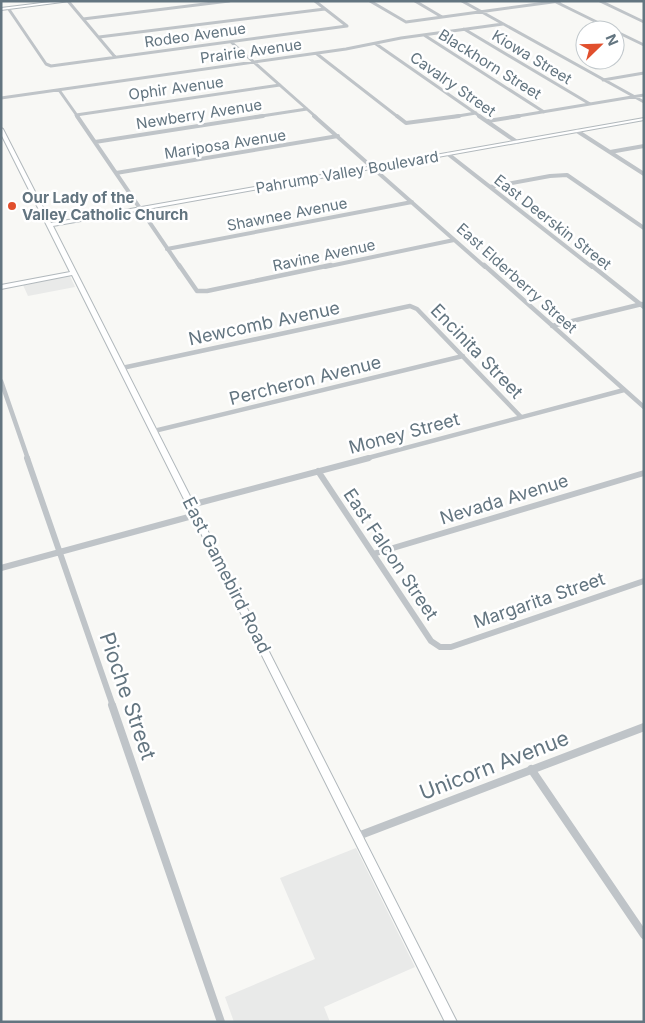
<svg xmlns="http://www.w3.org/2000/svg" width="645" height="1023" viewBox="0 0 645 1023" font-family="Inter,sans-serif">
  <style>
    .built { fill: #e9eae9 }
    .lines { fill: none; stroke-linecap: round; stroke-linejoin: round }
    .secondary-casing { stroke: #b1b8bc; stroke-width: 2 }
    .street-far4 { stroke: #bfc4c8; stroke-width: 3 }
    .street-far3 { stroke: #bfc4c8; stroke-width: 4 }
    .street-far2 { stroke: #bfc4c8; stroke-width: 4.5 }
    .street-far1 { stroke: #bfc4c8; stroke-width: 6 }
    .street { stroke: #bfc4c8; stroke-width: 8 }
    .secondary { fill: #fff; fill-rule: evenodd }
    .poi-dot { fill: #e14f2d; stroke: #fff; stroke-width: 2 }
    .labels { text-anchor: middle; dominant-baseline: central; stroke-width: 5; stroke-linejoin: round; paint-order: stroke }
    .far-street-label { font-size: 15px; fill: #637580; stroke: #fff }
    .far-poi-label { font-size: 15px; font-weight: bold; fill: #637580; stroke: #fff; text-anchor: start }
    .street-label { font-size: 18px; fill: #637580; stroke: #fff }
    .near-street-label { font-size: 21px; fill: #637580; stroke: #fff }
  </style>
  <rect width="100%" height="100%" fill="#f8f8f5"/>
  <path class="built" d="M70,276L75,287L28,296L23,285Z
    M356,848L415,967L324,1007L330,1022H234L225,997L315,959L280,878Z"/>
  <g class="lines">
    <defs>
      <path id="secondary" d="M58,1H70L1,10V8Z
        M644,118V120L53,226L457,1022H445L72,275L1,289V285L70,272L1,134V128L3,129L51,223Z"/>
    </defs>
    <use href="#secondary" class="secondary-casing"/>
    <path class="street-far4" d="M68,1L115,57
      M370,1L406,22L560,1
      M415,1L442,17
      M462,1L644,102
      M600,1L644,22
      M556,2L613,30
      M8,8L46,64L51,66L347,26L315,1
      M83,19L229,1
      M464,29L590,104
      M615,31L644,45
      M424,35L544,112
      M99,37L325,9
      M231,42L316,117
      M376,44L481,117
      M317,54L398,117
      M603,80L644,73
      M59,90L78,117
      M1,98L346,49L401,38L503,24
      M76,115L280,85
      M255,117L307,109
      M452,117L476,113
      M512,117L644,95"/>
    <path class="street-far3" d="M77,116L180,267
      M314,116L485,267
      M397,116L406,123L459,116
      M479,116L517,142
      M488,121L519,116
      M577,131L644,174
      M95,142L263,116
      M610,152L644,146
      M448,154L592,267
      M116,173L338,136
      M490,187L550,176L567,175L644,228
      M167,249L412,202
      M325,267L454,240"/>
    <path class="street-far2" d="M179,265L197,291H207L331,265
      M484,265L644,407
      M591,265L644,307
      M552,326L642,304
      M122,368L410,306L417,309L521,417
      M1,381L28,459
      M154,431L463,356
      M364,459L624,390"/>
    <path class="street-far1" d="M27,458L113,706
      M318,471L431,641L440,647H451L644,581
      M191,505L369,458
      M373,554L644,473
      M1,568L196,515"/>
    <path class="street" d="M112,705L221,1022
      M531,769L644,935
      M358,836L644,727"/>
    <use href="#secondary" class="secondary"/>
  </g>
  <circle class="poi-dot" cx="12" cy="206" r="5"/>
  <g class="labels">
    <g class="far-street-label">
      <text transform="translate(195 35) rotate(-8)">Rodeo Avenue</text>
      <text transform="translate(251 51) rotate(-8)">Prairie Avenue</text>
      <text transform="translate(532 57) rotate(31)">Kiowa Street</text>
      <text transform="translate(490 64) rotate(32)">Blackhorn Street</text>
      <text transform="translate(453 84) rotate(35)">Cavalry Street</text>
      <text transform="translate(176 88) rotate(-8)">Ophir Avenue</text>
      <text transform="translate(199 114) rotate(-9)">Newberry Avenue</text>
      <text transform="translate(225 144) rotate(-9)">Mariposa Avenue</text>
      <text transform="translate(347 172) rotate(-10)">Pahrump Valley Boulevard</text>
      <text transform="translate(287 214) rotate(-11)">Shawnee Avenue</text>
      <text transform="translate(553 222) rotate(38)">East Deerskin Street</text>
      <text transform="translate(324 255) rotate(-12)">Ravine Avenue</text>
      <text transform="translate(517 278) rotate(42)">East Elderberry Street</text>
    </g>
    <g class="far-poi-label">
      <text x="22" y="197">Our Lady of the<tspan x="22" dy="17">Valley Catholic Church</tspan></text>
    </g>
    <g class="street-label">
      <text transform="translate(264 323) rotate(-12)">Newcomb Avenue</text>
      <text transform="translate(477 351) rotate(46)">Encinita Street</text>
      <text transform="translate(305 380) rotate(-14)">Percheron Avenue</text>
      <text transform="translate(404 433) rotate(-15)">Money Street</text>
      <text transform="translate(504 499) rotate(-17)">Nevada Avenue</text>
      <text transform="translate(391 554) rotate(56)">East Falcon Street</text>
      <text transform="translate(227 575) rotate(63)">East Gamebird Road</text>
      <text transform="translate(539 600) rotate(-19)">Margarita Street</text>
    </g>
    <g class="near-street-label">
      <text transform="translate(128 696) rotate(71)">Pioche Street</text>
      <text transform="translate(494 765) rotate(-21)">Unicorn Avenue</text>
    </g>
  </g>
  <rect width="645" height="1023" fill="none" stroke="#637580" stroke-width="5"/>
  <g transform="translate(600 45) rotate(67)"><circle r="24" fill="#ffffff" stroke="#c1c8cc"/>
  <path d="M0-4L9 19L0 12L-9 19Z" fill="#e14f2d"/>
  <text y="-8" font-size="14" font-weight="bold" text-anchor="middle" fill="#637580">N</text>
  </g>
</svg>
